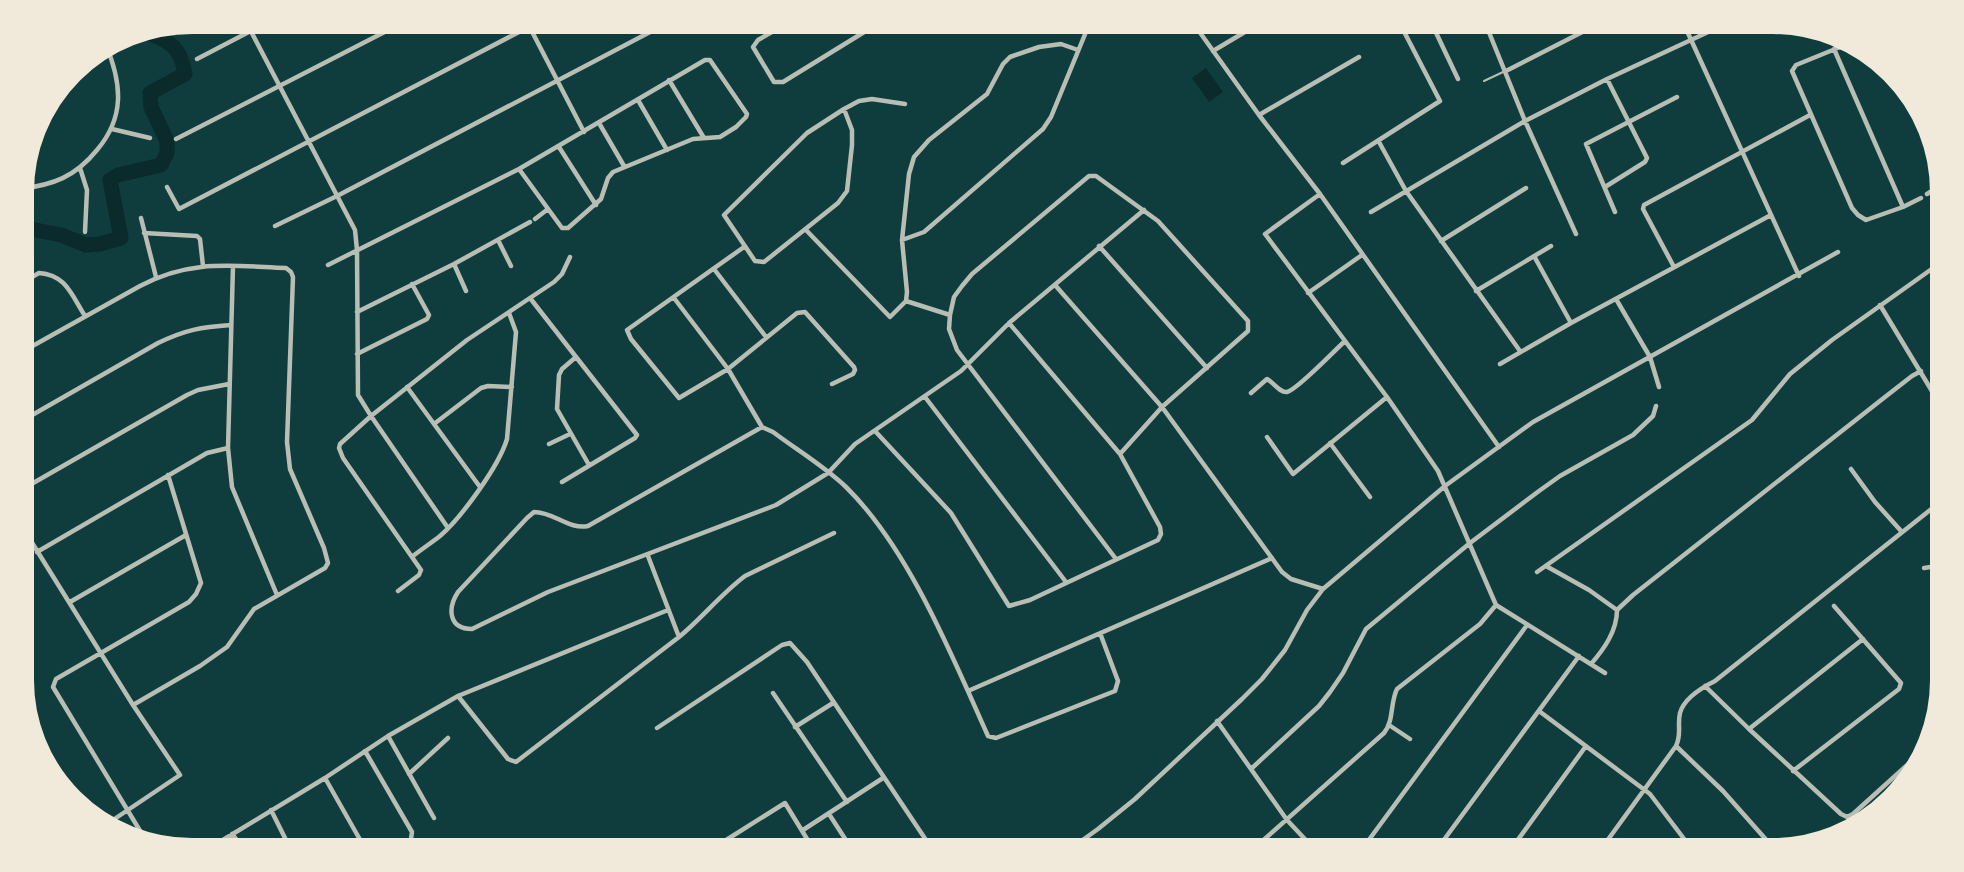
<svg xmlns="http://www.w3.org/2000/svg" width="1964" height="872" viewBox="0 0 1964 872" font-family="Arial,sans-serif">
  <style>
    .water { fill: #0a2a2b }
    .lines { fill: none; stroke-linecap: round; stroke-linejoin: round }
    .river { stroke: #0a2a2b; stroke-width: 15 }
    .service { stroke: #b8beb3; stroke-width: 2 }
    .minor { stroke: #b8beb3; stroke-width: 4.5 }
    .rim { fill: none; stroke: #f1e9da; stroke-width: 8 }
  </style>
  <rect width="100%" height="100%" fill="#0f3d3e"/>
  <path class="water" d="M1206,68L1223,92L1209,102L1192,78Z"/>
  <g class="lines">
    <path class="river" d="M20,227L61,235L86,245L100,244L121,238L110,180L118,175L161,165L167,153V141L151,107L150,93L185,74C180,43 168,42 142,30"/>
    <path class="service" d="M1484,81L1503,72"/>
    <path class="minor" d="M245,20L355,230L357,250L358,395L371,416L448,528
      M526,20L584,132
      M793,20L758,40L753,47L774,82H783L874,26L889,20
      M1191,20L1259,115L1320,194L1499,447
      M1430,20L1458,79
      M1484,20L1525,121L1576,234
      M1682,20L1799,276
      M1404,30L1423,20
      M1850,43L1796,65L1792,71L1852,208L1858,215L1866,220L1903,207L1921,198
      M1834,49L1903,207
      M1213,51L1265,20
      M197,59L272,20
      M1506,71L1606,20
      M669,80L704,138
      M1907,86L1943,170
      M638,100L667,150
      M844,109L852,130V145L847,191L838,203L764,262L755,261L724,215L807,133L844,109L859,101L872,99L905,104
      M1259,115L1359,57
      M36,121L44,107
      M599,123L624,166
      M112,129L150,138
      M176,139L408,20
      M1379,142L1406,191L1520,351
      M559,147L596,205
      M1343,163L1440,101L1398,20
      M80,168L87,190L85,232
      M167,187L179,209L542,20
      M1605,187L1645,162L1647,158L1607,79
      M20,189C53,185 75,177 97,150C125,117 122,84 106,45
      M1320,194L1265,234L1387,397L1438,471L1496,605
      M1927,194L1943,184
      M1371,212L1525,121L1607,79L1734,20
      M1615,212L1586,144L1677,97
      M141,218L156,277
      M535,219L548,209
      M275,226L337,196L673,20
      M806,230L890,317L906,301L907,292L902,240L909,174L914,157L929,140L987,94L1003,64L1010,57L1039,47L1061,44L1078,50
      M144,233L197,236L200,239L203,266
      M498,240L511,266
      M902,240L924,232L1043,129L1051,117L1088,27
      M1441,241L1526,188
      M1099,246L1207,368
      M744,247L627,330L631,339L679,398L728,369L797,313L805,312L854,367L855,370L853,374L832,384
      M1534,256L1571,323
      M454,264L466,291
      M328,265L519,169L705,60H710L747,114L746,117L736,127L720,137L693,139L613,172L608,178L601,199L568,228H562L519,169
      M233,266L228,448L232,487L277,595
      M1674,267L1643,209L1644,205L1810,115
      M714,269L766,337
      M20,284L39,273C66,275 71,294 85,316
      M1055,285L1162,407L1282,572L1291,579L1323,589
      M1476,291L1551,246
      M1308,293L1362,255
      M530,298L637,435L635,438L562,482
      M674,298L728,369L762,427L773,432C797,450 824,466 846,487C909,549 952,656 988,736L996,738L1115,691L1118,681L1100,633
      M1616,299L1650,357L1659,387
      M906,301L950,315
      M1880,305L1944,411
      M357,312L454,264L530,222
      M20,353L140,286C190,259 232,266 286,268L291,272L293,277L287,442L290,469L324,548L328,563L325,568L254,609L227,647L200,666L133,705
      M357,354L427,319L429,315L412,284
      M576,357L562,369L559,375L557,409L589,465
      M1500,364L1571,323L1771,215
      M407,387L480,487
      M1251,393L1267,379C1273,382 1280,393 1287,392C1297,390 1334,351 1344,342
      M925,397L1066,582
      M20,422L158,343C185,330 201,327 231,325
      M434,424L481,388L488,386L512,387
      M762,427L588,526C569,530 554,512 534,512L527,518L458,592C447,609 449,629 472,629L548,592L776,505L828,473L855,444L961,371L1009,323L1144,210
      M875,431L951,513L1009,606L1030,600L1158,540L1161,534L1160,527L1120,454L1009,323
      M1267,437L1293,474L1387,397
      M1330,443L1370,497
      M549,444L570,434
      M1851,469L1875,502L1902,532
      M21,490L187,395L198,390L229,384
      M1936,505L1944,517
      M21,525L133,705L180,775L107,824
      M37,552L207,453L228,448
      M413,556C422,549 431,543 440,536C461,518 499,466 507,439L516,332L509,313
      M648,556L679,637
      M1116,559L957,350L949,329L950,315L954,297L962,286L972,274L1089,176H1096L1158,221L1248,321V331L1162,407L1120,454
      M1546,566L1589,590L1617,610
      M1924,568L1944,565
      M1537,572L1752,420L1790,374L1832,340L1943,261
      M398,591L419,575L421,570L343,458L339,448L340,444L371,416L467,340L554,282L562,274L570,257
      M70,602L186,535
      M1496,605L1605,673
      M1591,664C1604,649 1617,631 1617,610L1633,595L1885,397L1912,376L1921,371
      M1705,686L1749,729L1841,814L1847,817L1853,814L1916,757H1922
      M968,691L1272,558
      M773,693L847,802
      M458,696L508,759L516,762L679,637C702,618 721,594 745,576L834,533
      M1539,711L1650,794L1694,852
      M1217,721L1287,820L1317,852
      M1389,725L1410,739
      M795,727L833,703
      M657,728L782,645L790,643L807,662L934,852
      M1749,729L1863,639
      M388,736L434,818
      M1676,746L1723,791L1777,852
      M365,751L412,832L409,852
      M1251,769L1319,706L1330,692L1343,673L1366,629L1470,543L1539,491L1560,476L1633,435L1653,416L1656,406
      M1793,771L1899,689L1901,683L1834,606
      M409,774L448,738
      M325,778L367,852
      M271,810L292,852
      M829,814L851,848L862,842
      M803,830L883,778
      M232,834L246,852
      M723,842L785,803L815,852
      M148,844L53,687L56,679L189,602L196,594L201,583L168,475
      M203,852L325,778L388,736L458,696L668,610
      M672,852L680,849L685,852
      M1066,852L1098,829L1135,799L1242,699L1262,679L1285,650L1307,610L1323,589L1445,486L1533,422L1838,252
      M1250,852L1384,733C1394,721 1390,703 1397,689L1480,624L1496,605
      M1360,852L1527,625
      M1435,852L1579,656
      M1509,852L1586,746
      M1599,852L1676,746C1682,734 1677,725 1680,713C1684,698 1703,687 1715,681L1944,499
      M1681,852L1687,843"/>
  </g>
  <path d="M0 0H1964V872H0ZM192 30H1772A162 162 0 0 1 1934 192V680A162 162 0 0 1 1772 842H192A162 162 0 0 1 30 680V192A162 162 0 0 1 192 30Z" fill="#f1e9da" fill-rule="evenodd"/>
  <path class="rim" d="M192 30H1772A162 162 0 0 1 1934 192V680A162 162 0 0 1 1772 842H192A162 162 0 0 1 30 680V192A162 162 0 0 1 192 30Z"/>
</svg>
